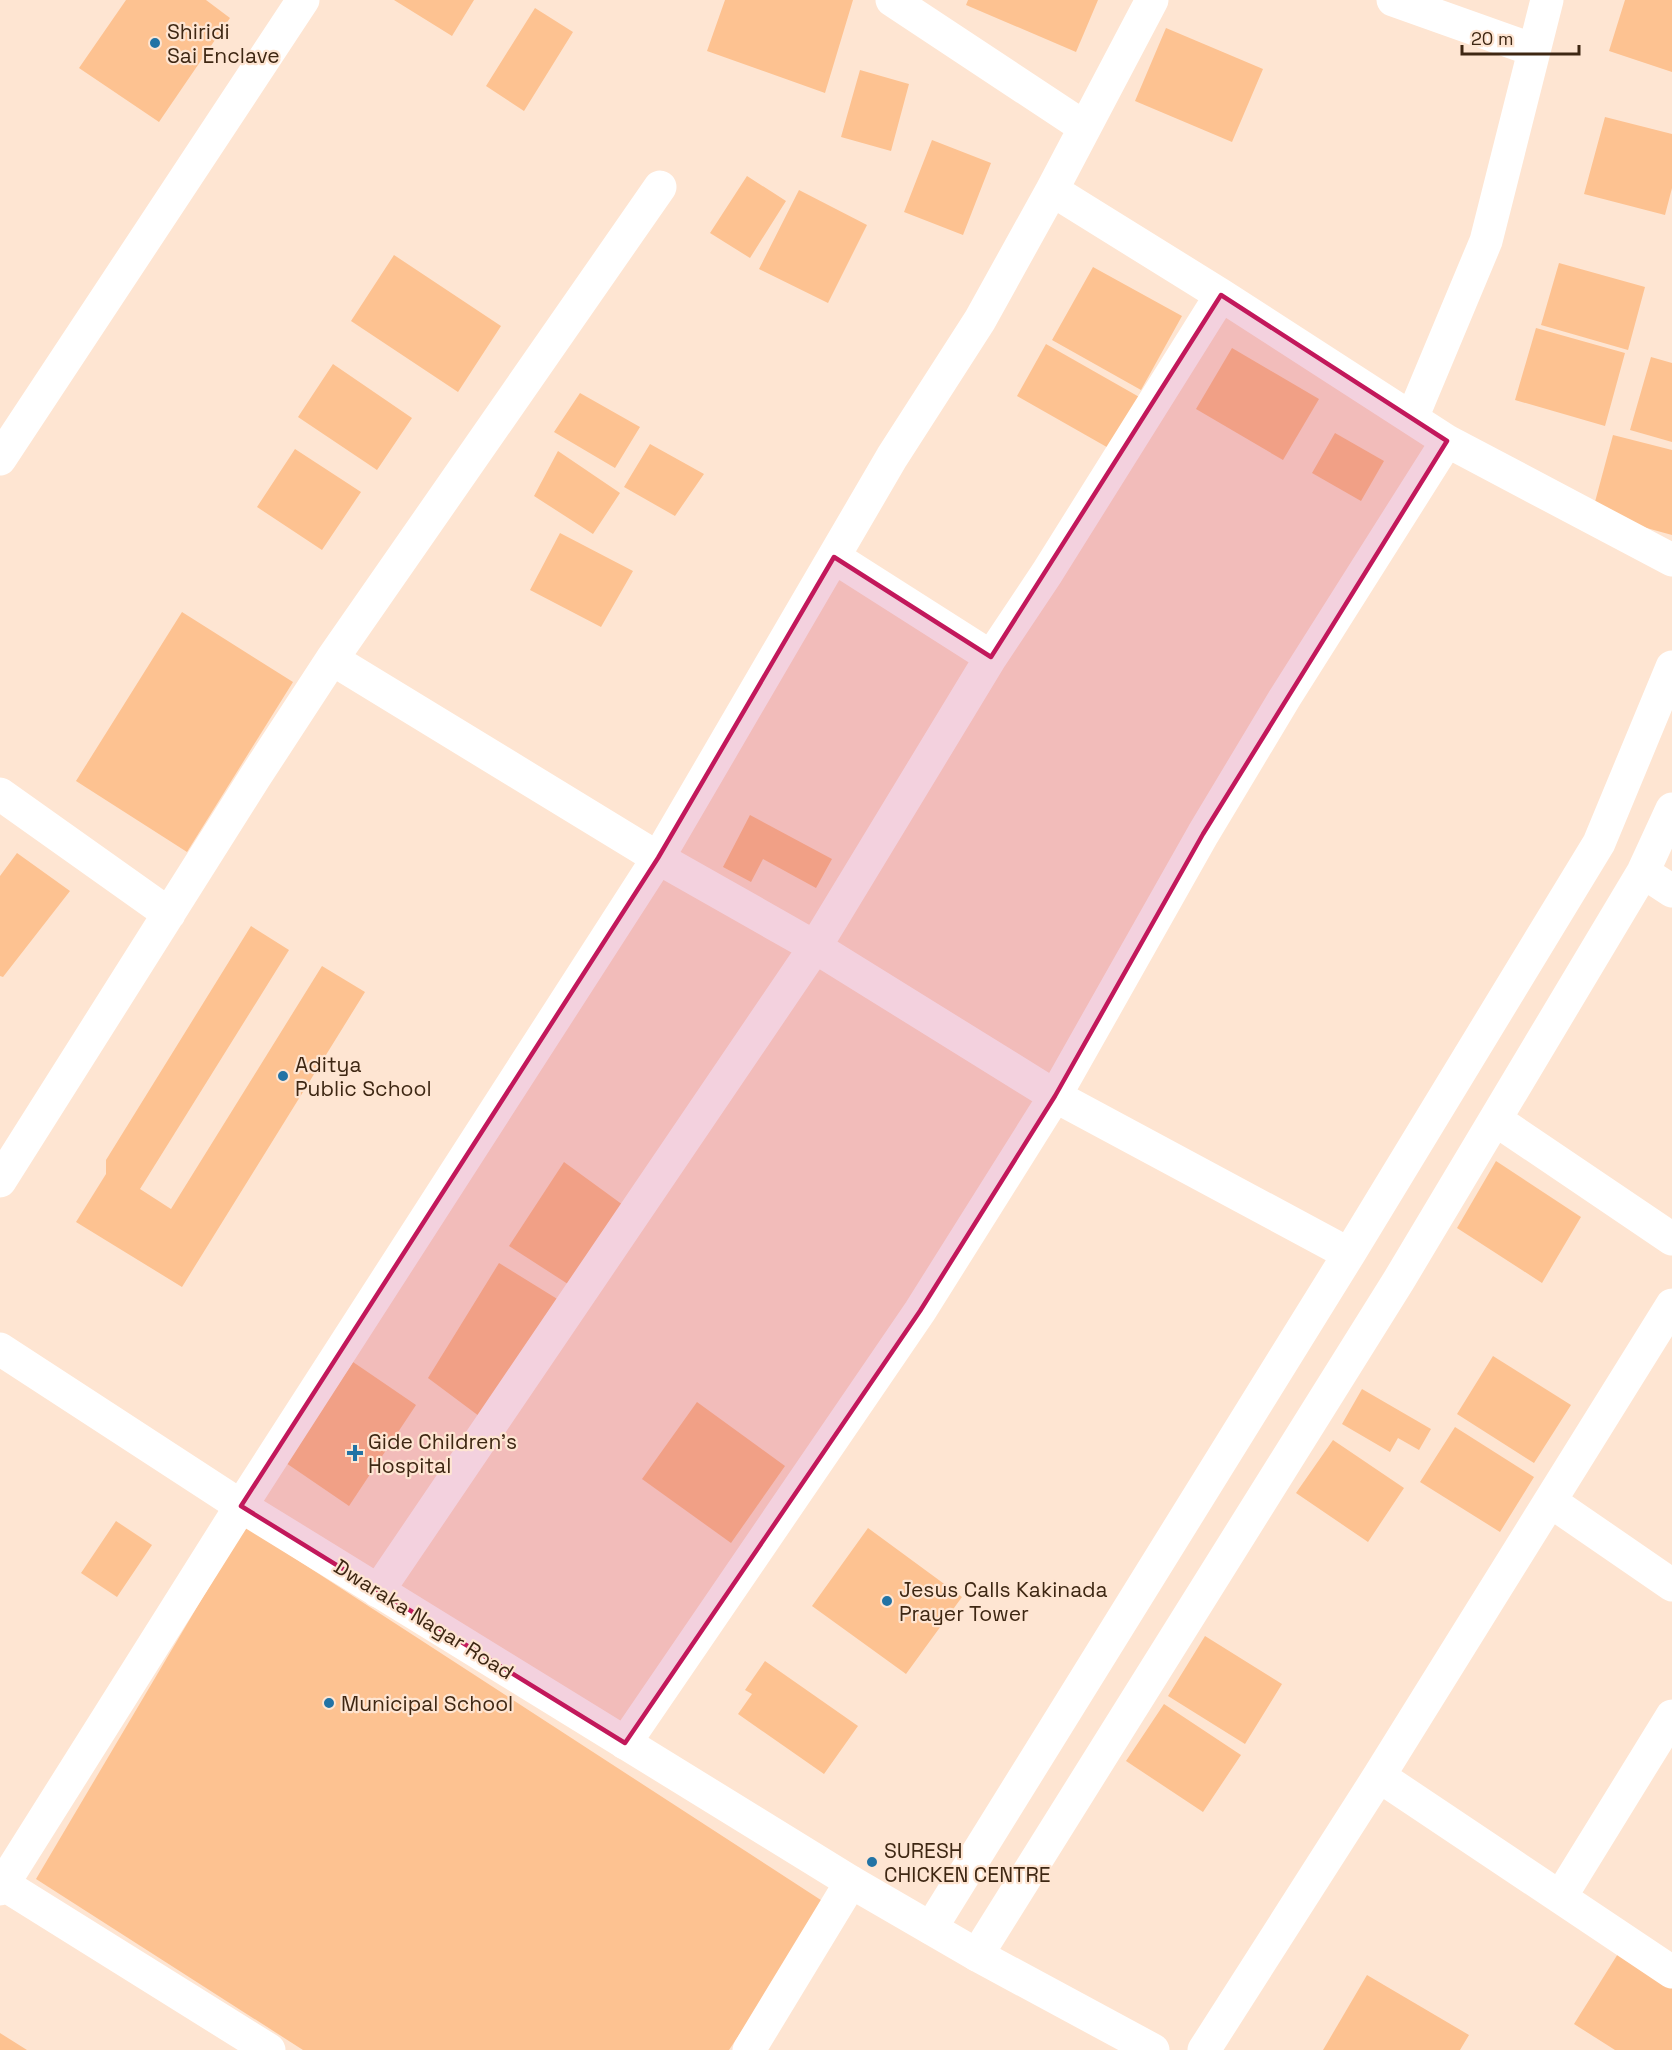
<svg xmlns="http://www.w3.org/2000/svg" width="1672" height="2050" viewBox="0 0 1672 2050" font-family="'Space Grotesk',sans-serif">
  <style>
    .building { fill: #fdc291 }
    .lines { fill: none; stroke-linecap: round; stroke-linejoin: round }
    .minor { stroke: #fff; stroke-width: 33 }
    .major { stroke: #fff; stroke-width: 33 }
    .marked { fill: #c2185b; fill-opacity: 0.2; stroke: #c2185b; stroke-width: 4.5; stroke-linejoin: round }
    .poi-dot { fill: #2273a5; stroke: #fee5d2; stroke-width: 2 }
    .labels { text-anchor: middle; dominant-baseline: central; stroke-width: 4.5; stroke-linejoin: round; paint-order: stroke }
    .poi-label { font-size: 21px; fill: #3e2713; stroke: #fee5d2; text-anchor: start }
    .street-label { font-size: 21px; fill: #3e2713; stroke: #fee5d2 }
  </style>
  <rect width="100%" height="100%" fill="#fee5d2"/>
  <path class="building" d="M126,0H206L230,18L159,122L79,68Z
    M394,0H474L452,36Z
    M725,0H853L825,93L707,51Z
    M968,0H1098L1076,52L966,5Z
    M1625,0H1672V72L1609,51Z
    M535,8L573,32L524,111L486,86Z
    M1166,28L1263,69L1232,142L1135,101Z
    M860,70L909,84L891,151L841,137Z
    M1605,117L1672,134V188L1665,215L1584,194Z
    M932,140L991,163L963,235L904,212Z
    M747,176L786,201L750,258L710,233Z
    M799,190L867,225L828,303L759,269Z
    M394,255L501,326L458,392L351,321Z
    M1559,263L1645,287L1628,350L1541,325Z
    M1093,267L1182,316L1141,390L1052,340Z
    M1536,328L1625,353L1605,426L1515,400Z
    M1046,344L1141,398L1112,450L1017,396Z
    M1232,348L1319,399L1283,460L1196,409Z
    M1651,357L1672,363V442L1630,430Z
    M333,364L412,418L377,470L298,417Z
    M580,393L640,427L615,468L554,432Z
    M1335,433L1384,461L1361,501L1312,473Z
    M1613,435L1672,450V535L1592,513Z
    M650,444L704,474L675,516L624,487Z
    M295,449L361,492L322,550L257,507Z
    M558,451L620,493L593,534L534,496Z
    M560,533L633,571L601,627L530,590Z
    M182,612L293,682L187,852L76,781Z
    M750,815L832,859L816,888L763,859L751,882L723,867Z
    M17,853L70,891L3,977L0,976V876Z
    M251,926L289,950L140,1189L171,1209L322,966L365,992L182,1287L76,1222L106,1174V1160Z
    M1496,1161L1581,1217L1542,1283L1457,1228Z
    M564,1162L623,1205L571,1286L509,1246Z
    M499,1263L567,1305L487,1422L428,1378Z
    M1493,1356L1571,1405L1534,1463L1457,1414Z
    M353,1362L416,1405L349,1506L286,1463Z
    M1362,1389L1431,1429L1419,1450L1398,1438L1390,1452L1342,1424Z
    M697,1402L785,1466L731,1543L642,1479Z
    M1455,1427L1534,1477L1500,1532L1420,1482Z
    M1333,1440L1404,1488L1368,1542L1296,1493Z
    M116,1521L152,1545L117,1597L81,1573Z
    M245,1526L827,1904L729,2050H303L36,1879Z
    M868,1528L962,1597L906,1674L812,1606Z
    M1205,1636L1282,1684L1245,1744L1168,1696Z
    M765,1661L858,1726L824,1774L738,1714L752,1694L745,1690Z
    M1164,1704L1241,1755L1203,1812L1126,1761Z
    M1621,1949L1672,1981V2050H1615L1574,2024Z
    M1367,1975L1469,2035L1460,2050H1323Z
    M0,2033L27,2050H0Z"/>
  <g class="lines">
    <path class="minor" d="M892,0L1084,127
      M1393,0L1534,50
      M660,187L332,659L658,858L815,947L1055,1096L1349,1254
      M1052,190L1221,295L1447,441L1672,560
      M1412,418L1486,241L1547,0
      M0,459L303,0
      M834,557L991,657
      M0,794L169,914
      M1643,872L1672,891
      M1496,1120L1672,1239
      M0,1181L255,777L332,659
      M1550,1501L1672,1305
      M378,1591L815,947L991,657L1047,573L1221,295
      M625,1743L920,1311L1055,1096L1203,834L1284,699L1447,441
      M1379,1776L1672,1972
      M3,1884L269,2050
      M0,1889L241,1506L658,858L892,457L980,320L1052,190L1152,0
      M1561,1896L1672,1716
      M931,1928L1349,1254L1599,843L1672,667
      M977,1955L1399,1280L1643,872L1672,809
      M749,2050L851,1882
      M1204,2050L1379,1776L1550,1501L1672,1585"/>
    <path class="major" d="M0,1349L241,1506L851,1882L977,1955L1153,2050"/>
  </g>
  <path class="marked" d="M1221,295L1447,441L1203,834L1055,1096L920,1311L625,1743L241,1506L658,858L834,557L991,657Z"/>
  <g class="poi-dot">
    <circle cx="155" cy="43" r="6"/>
    <circle cx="283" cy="1076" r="6"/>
    <path d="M352 1444h6v6h6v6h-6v6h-6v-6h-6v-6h6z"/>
    <circle cx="887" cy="1601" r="6"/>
    <circle cx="329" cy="1703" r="6"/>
    <circle cx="872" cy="1862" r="6"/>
  </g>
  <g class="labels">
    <g class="poi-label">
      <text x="167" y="31">Shiridi<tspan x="167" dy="24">Sai Enclave</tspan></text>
      <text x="295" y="1064">Aditya<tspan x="295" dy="24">Public School</tspan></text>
      <text x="368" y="1441">Gide Children's<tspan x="368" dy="24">Hospital</tspan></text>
      <text x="899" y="1589">Jesus Calls Kakinada<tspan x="899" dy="24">Prayer Tower</tspan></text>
      <text x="341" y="1703">Municipal School</text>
      <text x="884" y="1850">SURESH<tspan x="884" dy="24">CHICKEN CENTRE</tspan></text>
    </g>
    <g class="street-label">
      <text transform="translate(424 1619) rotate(32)">Dwaraka Nagar Road</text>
    </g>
  </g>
  <path d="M1462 45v9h117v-9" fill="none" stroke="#3e2713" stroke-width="3"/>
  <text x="1471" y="45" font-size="18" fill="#3e2713" stroke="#fee5d2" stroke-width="4.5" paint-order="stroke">20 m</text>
</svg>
